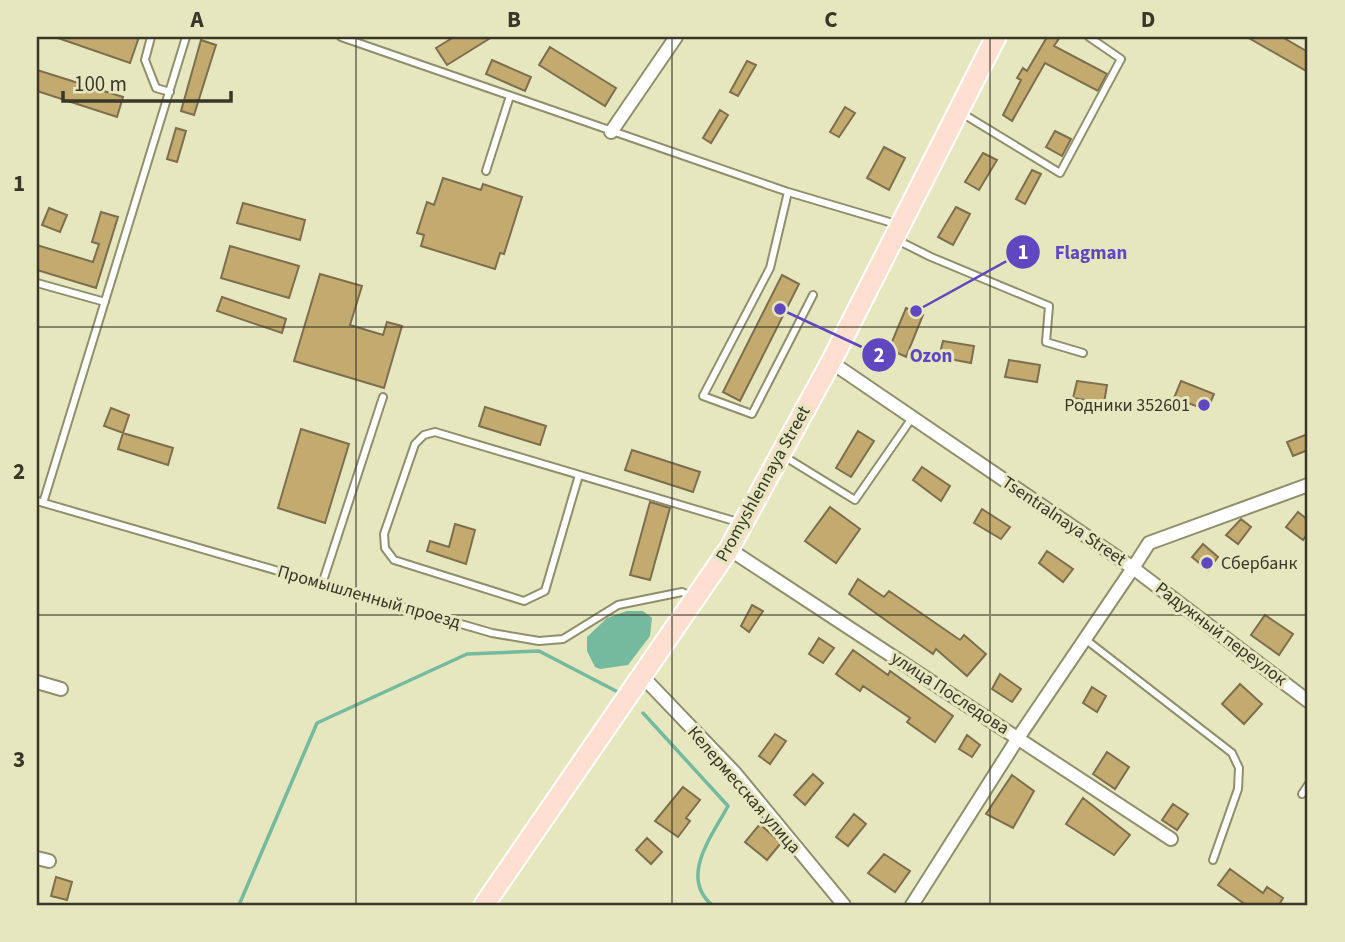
<svg xmlns="http://www.w3.org/2000/svg" width="1345" height="942" viewBox="0 0 1345 942" font-family="'Source Sans 3',sans-serif">
  <style>
    .water { fill: #73ba9f }
    .lines { fill: none; stroke-linecap: round; stroke-linejoin: round }
    .stream { stroke: #73ba9f; stroke-width: 3.5 }
    .building { fill: #c3aa6f; stroke: #7d6f4e; stroke-width: 2 }
    .lane-casing { stroke: #8f8f6b; stroke-width: 10 }
    .street-casing { stroke: #8f8f6b; stroke-width: 16 }
    .primary-casing { stroke: #fff; stroke-width: 23 }
    .lane { stroke: #fff; stroke-width: 6 }
    .street { stroke: #fff; stroke-width: 12 }
    .primary { stroke: #fedfd0; stroke-width: 19 }
    .grid { fill: none; stroke: #383728; stroke-width: 2; stroke-opacity: 0.55 }
    .poi-dot { fill: #6046bf; stroke: #e6e6bf; stroke-width: 2.5 }
    .labels { text-anchor: middle; dominant-baseline: central; stroke-width: 6; stroke-linejoin: round; paint-order: stroke }
    .poi-label { font-size: 18px; fill: #383728; stroke: #e6e6bf; text-anchor: end }
    .street-label { font-size: 18px; fill: #383728; stroke: #e6e6bf }
    .leader { fill: none; stroke: #6046bf; stroke-width: 2.5 }
    .callout-dot { fill: #6046bf; stroke: #e6e6bf; stroke-width: 2.5 }
    .mark-label { font-size: 21px; text-anchor: middle; font-weight: bold; fill: #fff }
    .callout-label { font-size: 19px; text-anchor: middle; font-weight: bold; fill: #6046bf; stroke: #e6e6bf; stroke-width: 6; stroke-linejoin: round; paint-order: stroke }
    .neatline { fill: none; stroke: #383728; stroke-width: 2.5 }
    .grid-label { font-size: 23px; text-anchor: middle; font-weight: bold; fill: #383728 }
  </style>
  <rect width="100%" height="100%" fill="#e6e6bf"/>
  <path class="water" d="M627,611H643L652,618L650,636L628,665L600,669L595,667L587,651V637L607,618Z"/>
  <g class="lines">
    <path class="stream" d="M643,713L728,806C712,836 679,877 712,905
      M239,905L317,723L467,654L539,651L616,691"/>
  </g>
  <path class="building" d="M55,37H139L130,63Z
    M454,37H492L447,65L436,48Z
    M1047,37H1060L1054,46L1107,74L1098,91L1045,63L1012,121L1003,115L1021,80L1017,78L1023,68L1027,71Z
    M1247,37H1282L1308,52V72Z
    M201,40L216,45L194,115L181,111Z
    M550,47L616,88L605,106L539,65Z
    M492,60L531,77L525,91L486,74Z
    M747,61L756,65L738,96L730,92Z
    M37,70L123,97L117,117L37,91Z
    M845,107L855,113L839,137L830,132Z
    M720,110L728,115L711,143L703,138Z
    M176,128L186,131L177,162L167,159Z
    M1055,131L1071,139L1062,156L1046,147Z
    M884,147L905,158L889,190L867,178Z
    M983,153L997,160L979,190L965,182Z
    M1032,170L1041,174L1025,204L1016,199Z
    M443,178L481,190L483,184L522,197L504,254L500,253L495,269L421,246L424,235L417,233L427,202L434,205Z
    M243,203L305,220L300,240L237,223Z
    M956,207L970,214L953,245L938,237Z
    M49,208L67,215L60,232L42,225Z
    M101,212L118,217L96,288L37,270V245L93,262L99,244L92,242Z
    M230,246L299,266L289,298L221,278Z
    M320,274L362,286L350,325L383,335L387,322L402,326L384,388L294,361Z
    M782,275L799,284L740,401L723,392Z
    M222,297L286,319L282,333L217,311Z
    M906,308L923,315L906,357L889,349Z
    M943,341L974,346L971,363L939,357Z
    M1009,360L1040,365L1037,382L1005,377Z
    M1077,381L1107,385L1104,403L1073,398Z
    M1181,381L1214,394L1207,410L1174,398Z
    M485,407L546,426L540,445L479,426Z
    M111,408L129,415L123,433L104,426Z
    M301,429L349,444L325,523L278,508Z
    M858,431L874,441L851,477L836,468Z
    M123,433L173,448L168,465L118,449Z
    M1308,434V450L1293,456L1287,442Z
    M632,450L700,472L693,492L625,470Z
    M922,467L950,486L941,501L913,480Z
    M650,502L670,508L650,580L630,575Z
    M830,507L860,529L836,563L805,541Z
    M982,509L1010,527L1001,539L974,523Z
    M1298,512L1308,520V533L1303,540L1286,527Z
    M1241,519L1251,527L1238,544L1226,535Z
    M455,524L475,530L466,564L427,551L430,541L449,547Z
    M1203,544L1218,557L1208,570L1192,557Z
    M1047,551L1073,569L1063,582L1039,563Z
    M858,579L884,597L889,591L960,640L964,635L986,654L967,676L936,649L933,654L849,594Z
    M752,605L763,611L749,632L741,626Z
    M1265,615L1293,634L1279,655L1251,635Z
    M819,638L834,648L823,663L809,654Z
    M853,650L888,675L890,671L953,716L935,742L907,722L910,718L863,686L860,691L836,674Z
    M1000,674L1021,689L1012,702L992,689Z
    M1240,684L1262,704L1244,724L1222,704Z
    M1092,687L1106,696L1097,712L1083,703Z
    M775,734L786,741L770,764L759,756Z
    M967,735L980,745L972,757L959,749Z
    M1107,752L1129,767L1115,789L1093,774Z
    M813,774L823,783L805,805L794,795Z
    M1012,775L1034,791L1013,828L986,814Z
    M683,787L700,800L686,818L690,821L678,837L655,821Z
    M1083,798L1130,835L1114,855L1066,824Z
    M1173,804L1188,814L1177,830L1162,820Z
    M854,814L866,824L848,846L836,837Z
    M760,824L781,843L767,860L745,842Z
    M647,838L662,852L651,864L636,850Z
    M884,854L910,871L895,892L868,873Z
    M1230,869L1263,893L1267,887L1283,898L1279,905H1246L1218,885Z
    M56,877L72,882L67,900L51,896Z"/>
  <g class="lines">
    <defs>
      <path id="lane" d="M151,37L145,60L156,88L170,92
        M341,37L788,192L896,224
        M960,112L1060,173L1121,59L1089,37
        M486,171L510,96
        M788,192L770,268L703,396L752,414L813,295
        M895,239L931,257L1049,306L1046,342L1083,353
        M37,283L105,302
        M782,455L855,500L912,418
        M579,475L545,591L524,601L394,560L385,548L384,534L415,444L424,435L435,432L741,523
        M37,501L492,633L539,641L563,639L618,605L682,592L694,597
        M43,503L186,37
        M322,584L383,397
        M1085,639L1232,753L1239,768L1238,789L1213,860
        M1302,794L1308,785"/>
      <path id="street" d="M611,132L676,37
        M831,362L1133,568L1149,543L1308,485
        M729,549L1171,839
        M642,676L735,773L844,905
        M37,682L61,689
        M37,858L49,861
        M912,905L1018,738L1133,568L1308,701"/>
      <path id="primary" d="M484,905L729,549L831,362L996,37"/>
    </defs>
    <use href="#lane" class="lane-casing"/>
    <use href="#street" class="street-casing"/>
    <use href="#primary" class="primary-casing"/>
    <use href="#lane" class="lane"/>
    <use href="#street" class="street"/>
    <use href="#primary" class="primary"/>
  </g>
  <path class="grid" d="M356,37V905M672,37V905M990,37V905M37,327H1308M37,615H1308"/>
  <g class="poi-dot">
    <circle cx="1204" cy="405" r="7"/>
    <circle cx="1207" cy="563" r="7"/>
  </g>
  <g class="labels">
    <g class="poi-label">
      <text x="1190" y="405">Родники 352601</text>
      <text x="1221" y="563" text-anchor="start">Сбербанк</text>
    </g>
    <g class="street-label">
      <text transform="translate(763 484) rotate(-61)">Promyshlennaya Street</text>
      <text transform="translate(1064 521) rotate(34)">Tsentralnaya Street</text>
      <text transform="translate(369 597) rotate(16)">Промышленный проезд</text>
      <text transform="translate(1221 634) rotate(37)">Радужный переулок</text>
      <text transform="translate(950 693) rotate(33)">улица Последова</text>
      <text transform="translate(744 790) rotate(49)">Келермесская улица</text>
    </g>
  </g>
  <path class="leader" d="M916 311L1023 252M780 309L879 355"/>
  <g class="callout-dot">
    <circle cx="916" cy="311" r="7"/>
    <circle cx="780" cy="309" r="7"/>
    <circle cx="1023" cy="252" r="18"/>
    <circle cx="879" cy="355" r="18"/>
  </g>
  <g class="mark-label">
    <text x="1023" y="259">1</text>
    <text x="879" y="362">2</text>
  </g>
  <g class="callout-label">
    <text x="1091" y="259">Flagman</text>
    <text x="931" y="362">Ozon</text>
  </g>
  <rect width="1345" height="942" fill="none" stroke="#e6e6bf" stroke-width="77"/>
  <path d="M63 91v10h168v-10" fill="none" stroke="#383728" stroke-width="3.5"/>
  <text x="74" y="91" font-size="21" fill="#383728" stroke="#e6e6bf" stroke-width="5" paint-order="stroke">100 m</text>
  <rect x="38" y="38" width="1268" height="866" class="neatline"/>
  <g class="grid-label">
    <text x="197" y="27">A</text>
    <text x="514" y="27">B</text>
    <text x="831" y="27">C</text>
    <text x="1148" y="27">D</text>
    <text x="19" y="191">1</text>
    <text x="19" y="479">2</text>
    <text x="19" y="767">3</text>
  </g>
</svg>
